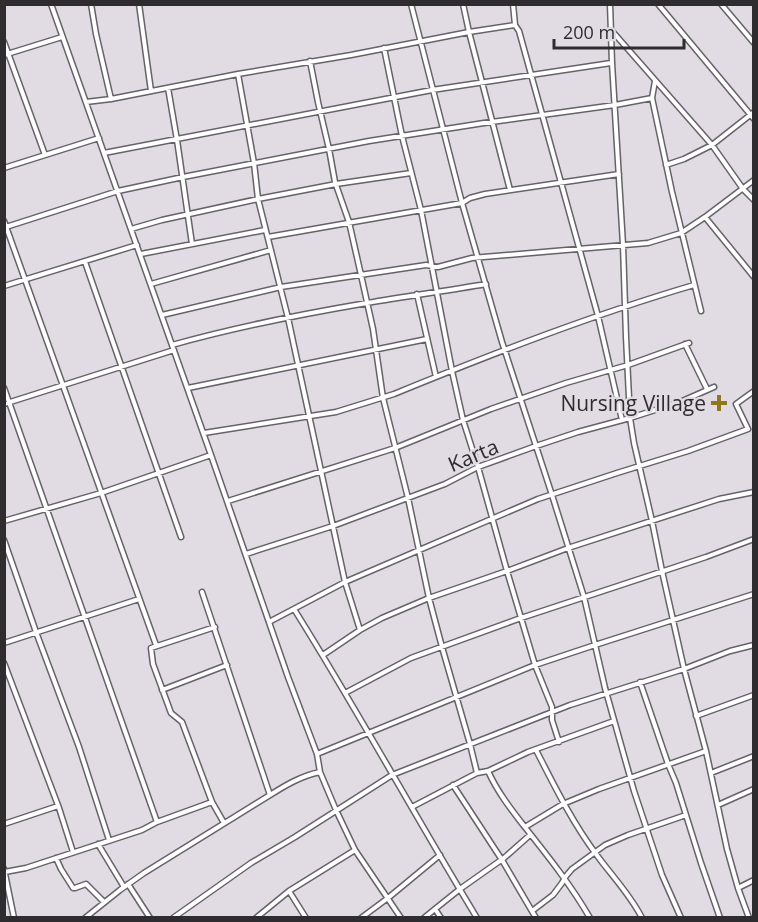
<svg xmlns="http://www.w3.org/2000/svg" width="758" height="922" viewBox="0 0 758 922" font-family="'Open Sans',sans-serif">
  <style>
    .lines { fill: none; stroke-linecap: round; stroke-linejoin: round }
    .street-casing { stroke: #666269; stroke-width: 7 }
    .street { stroke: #fff; stroke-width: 4 }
    .poi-dot { fill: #8e771c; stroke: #e1dce4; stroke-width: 2 }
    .labels { text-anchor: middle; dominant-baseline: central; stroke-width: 4.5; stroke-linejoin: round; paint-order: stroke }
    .poi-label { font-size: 21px; fill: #2e2c2f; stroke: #e1dce4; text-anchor: end }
    .street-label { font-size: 21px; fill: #2e2c2f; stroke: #e1dce4 }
  </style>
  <rect width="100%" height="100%" fill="#e1dce4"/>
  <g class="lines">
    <defs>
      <path id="street" d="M51,4L211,455L288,677L317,754L320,772L336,810L355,850L401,918
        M91,4L96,34L111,99
        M139,4L151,91
        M411,4L462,203L502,342L552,495L584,597L605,688L634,791L662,875L681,918
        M463,4L469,32L510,190
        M513,4L515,25L519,31L598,316L622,420
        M610,4L612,63L623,245L626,337L630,418L634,443L652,521L662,571L684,669L706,751L727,849L738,888L749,918
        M658,4L754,119
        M721,4L754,43
        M612,31L712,145L743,189L754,200
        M4,42L45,155
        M384,48L402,136L421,210L452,371L463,420L478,467L507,571L535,665L552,707V720L559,742
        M4,55L62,37
        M310,61L318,102L329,149L335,182L349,222L361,275L373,329L383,398L408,498L429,598L442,647L470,744L477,773
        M238,74L254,163L258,199L288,318L345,582L360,630
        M655,81L652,98L672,192L701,311
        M168,88L177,140L192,244
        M86,102L111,99L238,74L351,55L469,32L515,25
        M104,153L432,90L611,63
        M666,165L684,159L712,145L754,112
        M4,168L99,138
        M705,217L754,277
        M4,221L156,645
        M6,227L118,191L183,177L369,141L484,123L615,105L652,98
        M131,229L162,220L258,199L336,184L411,173
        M268,237L462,203L470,198L485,194L619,174
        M141,254L265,230
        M85,262L181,537
        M151,284L271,250
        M4,286L137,245
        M417,294L436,377
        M162,315L281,287L426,265L438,267L472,258L648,243L681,233L705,217L754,180
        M685,344L707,389
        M172,345C236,327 302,314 367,303C406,296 446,291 486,284
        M4,388L157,822
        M188,388L427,339
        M4,404L174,350
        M204,433L336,412L394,394C492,354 592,315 694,285
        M228,501L395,448L491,409L566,383L628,365L689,343
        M4,521L101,493L211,455
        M4,540L36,632L79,747L109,840
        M246,554L333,526L445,484L478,467L536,446L578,432L630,418L680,402L714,387
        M202,592L270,795C286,785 301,776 320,772
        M294,609C358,711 415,816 477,918
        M269,622L345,582L538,499L617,473L688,451L748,429L736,404L754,391
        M215,627L151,648L153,664L171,713L182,722L212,802L224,823
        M4,643L139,599
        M323,655L360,630L382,618L429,598L507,571L568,548L719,499L754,492
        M4,663L59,808L73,852
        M640,682L668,764L676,783L701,863L720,918
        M162,690L227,665
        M345,693L411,658L521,618L706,557L754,539
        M696,716L754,695
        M536,750C554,785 572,822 596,854C611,875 630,894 642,918
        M317,754L535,665L595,645L754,594
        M488,771C497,791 510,808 524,826C547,855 571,885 590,918
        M711,773L754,756
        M453,785L502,860L536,918
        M718,805L754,789
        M412,807L477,773L488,771L528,752L614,721
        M4,824L58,806
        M525,827L563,804L599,789L706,751
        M98,844L124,887
        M56,858L61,869L73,888H75L86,884L104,902
        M4,869L14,918
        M5,872L26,868L142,830L157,822L212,802
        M128,884L150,918
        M738,888L754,880
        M289,891L306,918
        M435,909L460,889L504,858L530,835
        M532,911L553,895L562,883L566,876L572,869L605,845L628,835L686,815
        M85,918L120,890L144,873L270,795
        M173,918L251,863L295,837L392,775L570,705L684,669L730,651L754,645
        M256,918L289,891L355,850
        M361,918L388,898L440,855
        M424,918L435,909L441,918"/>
    </defs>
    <use href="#street" class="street-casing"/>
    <use href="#street" class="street"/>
  </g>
  <path class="poi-dot" d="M716 394h6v6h6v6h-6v6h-6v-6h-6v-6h6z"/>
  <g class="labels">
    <g class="poi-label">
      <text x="706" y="403">Nursing Village</text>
    </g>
    <g class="street-label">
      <text transform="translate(473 455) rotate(-23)">Karta</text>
    </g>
  </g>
  <rect width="758" height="922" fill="none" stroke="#2e2c2f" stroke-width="12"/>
  <path d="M554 39v9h130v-9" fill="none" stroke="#2e2c2f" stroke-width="3"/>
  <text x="563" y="39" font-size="18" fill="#2e2c2f" stroke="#e1dce4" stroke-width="4.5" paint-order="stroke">200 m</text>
</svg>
